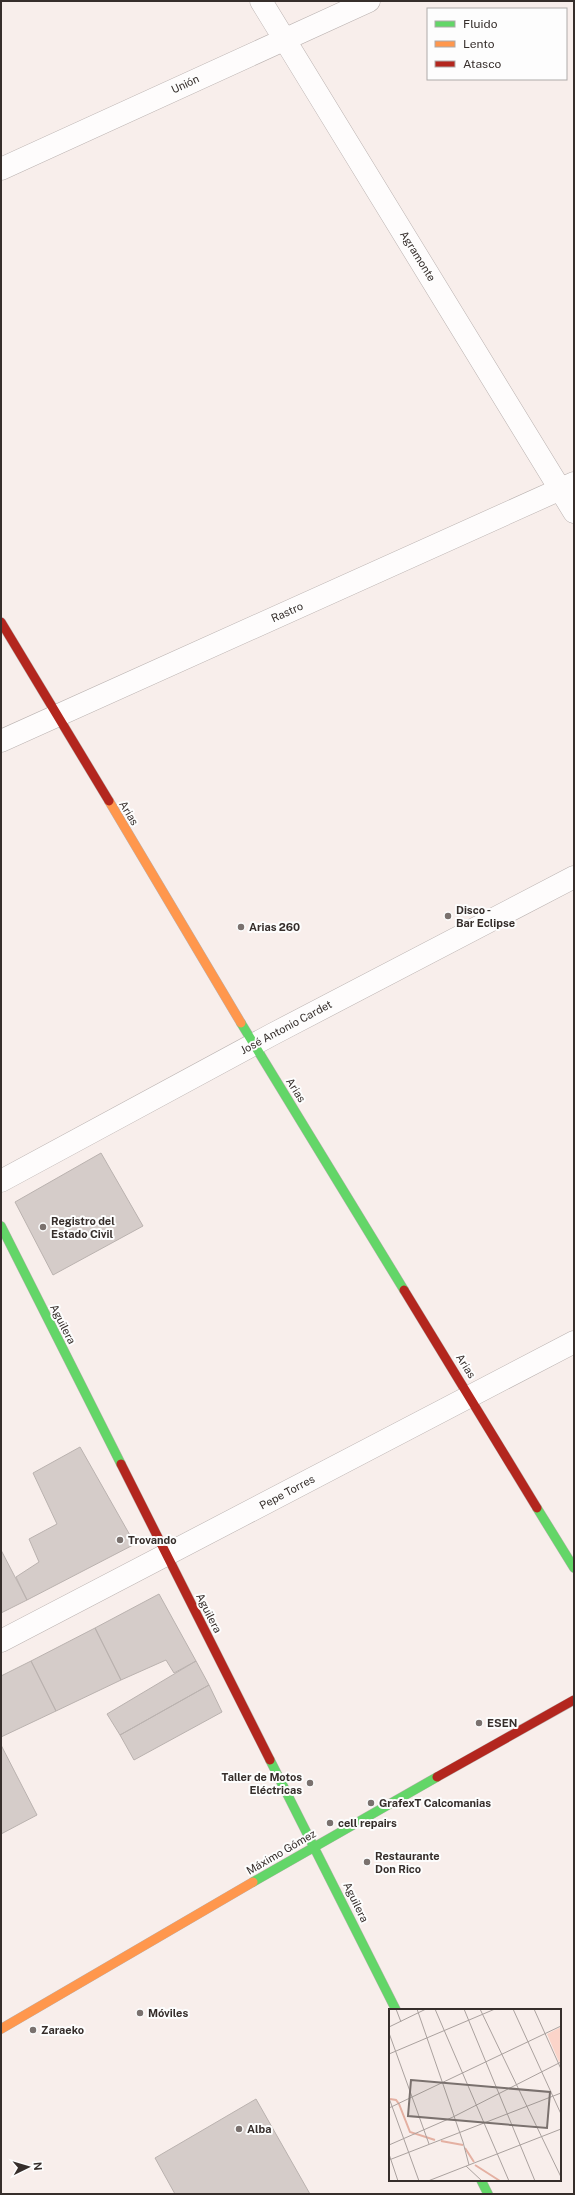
<svg xmlns="http://www.w3.org/2000/svg" width="575" height="2195" viewBox="0 0 575 2195" font-family="'Public Sans',sans-serif">
  <style>
    .building { fill: #d5ccc9; stroke: #bab2af }
    .lines { fill: none; stroke-linecap: round; stroke-linejoin: round }
    .street-casing { stroke: #bab2b0; stroke-width: 23 }
    .fast-casing { stroke: #bab2b0; stroke-width: 10 }
    .slow-casing { stroke: #bab2b0; stroke-width: 10 }
    .jam-casing { stroke: #bab2b0; stroke-width: 10 }
    .street { stroke: #fefcfc; stroke-width: 22 }
    .fast { stroke: #63d668; stroke-width: 9 }
    .slow { stroke: #ff974d; stroke-width: 9 }
    .jam { stroke: #b3261e; stroke-width: 9 }
    .poi-dot { fill: #7a716e; stroke: #fdfdfd; stroke-width: 1.5 }
    .labels { text-anchor: middle; dominant-baseline: central; stroke-width: 4; stroke-linejoin: round; paint-order: stroke }
    .street-label { font-size: 11px; fill: #362e2b; stroke: #fdfdfd }
    .poi-label { font-size: 11px; font-weight: bold; fill: #362e2b; stroke: #fdfdfd; text-anchor: start }
    .inset-river { fill: none; stroke: #e4b0a2; stroke-width: 2 }
    .inset-road { fill: none; stroke: #aaa19e; stroke-width: 1 }
    .view { fill: #7a716e; fill-opacity: 0.15; stroke: #7a716e; stroke-width: 2 }
    .inset-edge { fill: none; stroke: #362e2b; stroke-width: 2 }
  </style>
  <rect width="100%" height="100%" fill="#f8eeeb"/>
  <path class="building" d="M101,1153L143,1226L53,1275L15,1202Z
    M80,1447L135,1544L27,1600L16,1577L39,1562L29,1539L57,1524L33,1473Z
    M1,1550L27,1600L1,1613Z
    M159,1594L196,1661L174,1673L166,1660L121,1680L95,1628Z
    M95,1628L121,1680L56,1711L31,1661Z
    M31,1661L56,1711L1,1737V1676Z
    M196,1661L209,1685L120,1735L107,1714Z
    M209,1685L222,1712L134,1760L120,1735Z
    M1,1745L37,1815L1,1834Z
    M256,2099L310,2194H175L155,2158Z"/>
  <g class="lines">
    <defs>
      <path id="street" d="M261,1L574,512
        M1,169L369,1
        M1,741L574,483
        M1,1181L273,1034L574,877
        M1,1641L574,1342"/>
      <path id="fast" d="M241,1023L404,1290
        M1,1226L121,1464
        M537,1508L574,1568
        M270,1760L396,2010
        M253,1882L437,1777
        M481,2180L488,2194"/>
      <path id="slow" d="M109,801L241,1023
        M1,2029L253,1882"/>
      <path id="jam" d="M1,622L109,801
        M404,1290L537,1508
        M121,1464L270,1760
        M437,1777L574,1700"/>
    </defs>
    <use href="#street" class="street-casing"/>
    <use href="#fast" class="fast-casing"/>
    <use href="#slow" class="slow-casing"/>
    <use href="#jam" class="jam-casing"/>
    <use href="#street" class="street"/>
    <use href="#fast" class="fast"/>
    <use href="#slow" class="slow"/>
    <use href="#jam" class="jam"/>
  </g>
  <g class="poi-dot">
    <circle cx="448" cy="916" r="4"/>
    <circle cx="241" cy="927" r="4"/>
    <circle cx="43" cy="1227" r="4"/>
    <circle cx="120" cy="1540" r="4"/>
    <circle cx="479" cy="1723" r="4"/>
    <circle cx="310" cy="1783" r="4"/>
    <circle cx="371" cy="1803" r="4"/>
    <circle cx="330" cy="1823" r="4"/>
    <circle cx="367" cy="1862" r="4"/>
    <circle cx="140" cy="2013" r="4"/>
    <circle cx="33" cy="2030" r="4"/>
    <circle cx="239" cy="2129" r="4"/>
  </g>
  <g class="labels">
    <g class="street-label">
      <text transform="translate(185 84) rotate(-25)">Unión</text>
      <text transform="translate(418 256) rotate(58)">Agramonte</text>
      <text transform="translate(287 612) rotate(-24)">Rastro</text>
      <text transform="translate(129 813) rotate(59)">Arias</text>
      <text transform="translate(286 1027) rotate(-28)">José Antonio Cardet</text>
      <text transform="translate(296 1090) rotate(58)">Arias</text>
      <text transform="translate(63 1324) rotate(63)">Aguilera</text>
      <text transform="translate(466 1366) rotate(58)">Arias</text>
      <text transform="translate(287 1492) rotate(-28)">Pepe Torres</text>
      <text transform="translate(209 1613) rotate(63)">Aguilera</text>
      <text transform="translate(281 1852) rotate(-30)">Máximo Gómez</text>
      <text transform="translate(356 1902) rotate(64)">Aguilera</text>
    </g>
    <g class="poi-label">
      <text x="456" y="910">Disco -<tspan x="456" dy="13">Bar Eclipse</tspan></text>
      <text x="249" y="927">Arias 260</text>
      <text x="51" y="1221">Registro del<tspan x="51" dy="13">Estado Civil</tspan></text>
      <text x="128" y="1540">Trovando</text>
      <text x="487" y="1723">ESEN</text>
      <text x="302" y="1777" text-anchor="end">Taller de Motos<tspan x="302" dy="13">Eléctricas</tspan></text>
      <text x="379" y="1803">GrafexT Calcomanias</text>
      <text x="338" y="1823">cell repairs</text>
      <text x="375" y="1856">Restaurante<tspan x="375" dy="13">Don Rico</tspan></text>
      <text x="148" y="2013">Móviles</text>
      <text x="41" y="2030">Zaraeko</text>
      <text x="247" y="2129">Alba</text>
    </g>
  </g>
  <g transform="translate(389 2009)">
    <rect width="172" height="172" fill="#f8eeeb"/>
    <path d="M172,18V52L170,53L158,25Z" fill="#fbd4c9"/>
    <path class="inset-river" d="M1,90L7,91L10,95L21,123L46,131M52,132L74,136M76,139L85,153M86,156L111,172"/>
    <path class="inset-road" d="M7,0L12,13M28,0L74,133L80,156M46,0L120,172M75,0L146,172M91,0L172,168M124,0L172,105M145,0L172,60M0,18L37,0M0,24L40,135M0,45L106,0M0,89L30,172M0,99L172,17M0,136L64,108L172,53M0,145L9,172M0,151L172,84M77,157L93,172M39,172L172,120"/>
    <path class="view" d="M22,71L161,83L158,119L19,107Z"/>
    <rect width="172" height="172" class="inset-edge"/>
  </g>
  <rect width="575" height="2195" fill="none" stroke="#362e2b" stroke-width="4"/>
  <rect x="427" y="8" width="140" height="72" fill="#fdfdfd" stroke="#adaaa9"/>
  <rect x="435" y="21" width="20" height="6" fill="#63d668" stroke="#adaaa9"/>
  <text x="463" y="28" font-size="12" fill="#362e2b">Fluido</text>
  <rect x="435" y="41" width="20" height="6" fill="#ff974d" stroke="#adaaa9"/>
  <text x="463" y="48" font-size="12" fill="#362e2b">Lento</text>
  <rect x="435" y="61" width="20" height="6" fill="#b3261e" stroke="#adaaa9"/>
  <text x="463" y="68" font-size="12" fill="#362e2b">Atasco</text>
  <g transform="translate(28 2167) rotate(85)" stroke="#fdfdfd" stroke-width="3" paint-order="stroke">
  <path d="M0-3L7 15L0 10L-7 15Z" fill="#362e2b"/>
  <text y="-6" font-size="11" font-weight="bold" text-anchor="middle" fill="#362e2b">N</text>
  </g>
</svg>
